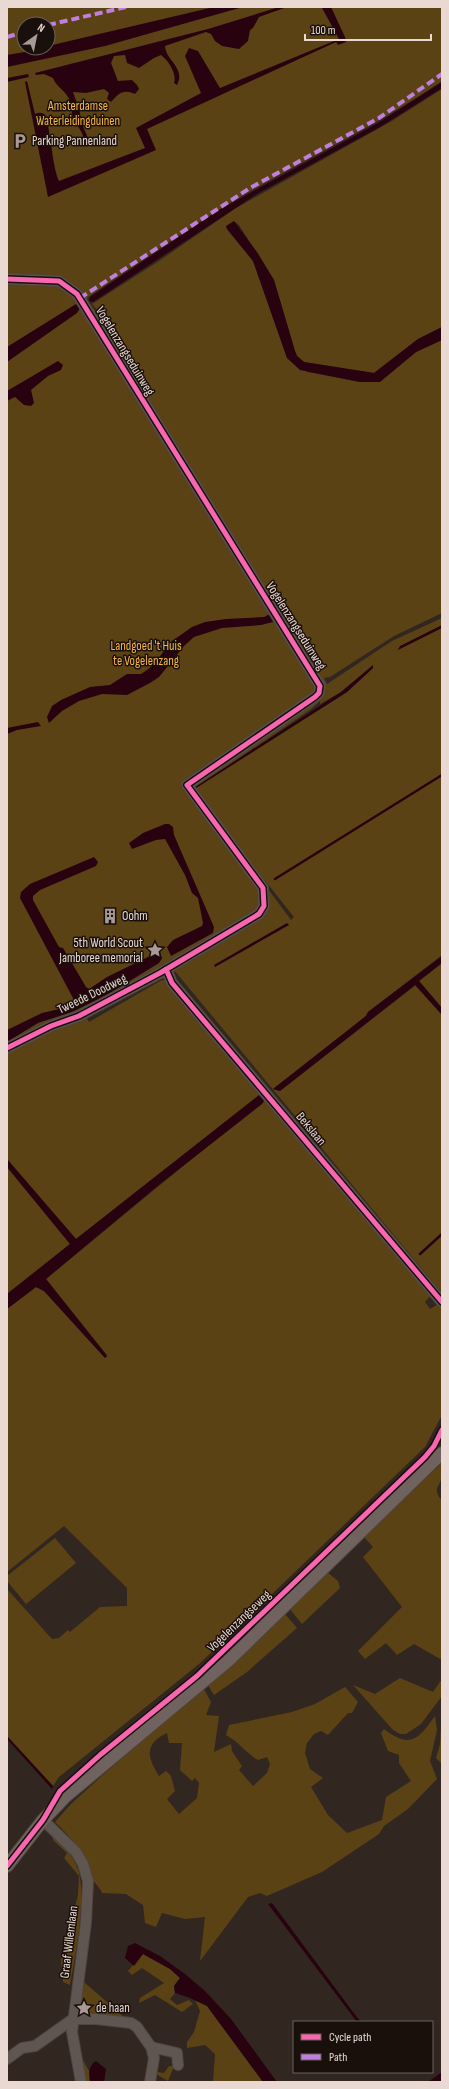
<svg xmlns="http://www.w3.org/2000/svg" width="449" height="2089" viewBox="0 0 449 2089" font-family="'Sofia Sans Condensed',sans-serif">
  <style>
    .green { fill: #5b4215; fill-rule: evenodd }
    .water { fill: #28030f }
    .lines { fill: none; stroke-linecap: round; stroke-linejoin: round }
    .stream { stroke: #28030f; stroke-width: 2.5 }
    .minor-casing { stroke: #4f4440; stroke-width: 12 }
    .major-casing { stroke: #4f4440; stroke-width: 14 }
    .minor { stroke: #5f5651; stroke-width: 10 }
    .major { stroke: #6f625f; stroke-width: 12 }
    .quiet { stroke: #c07fdc; stroke-width: 4; stroke-dasharray: 8 4; stroke-linecap: butt }
    .cycleway-casing { stroke: #190f0b; stroke-width: 8 }
    .cycleway { stroke: #f766af; stroke-width: 5 }
    .labels { text-anchor: middle; dominant-baseline: central; stroke-width: 3; stroke-linejoin: round; paint-order: stroke }
    .park-label { font-size: 13px; fill: #f7b840; stroke: #190f0b }
    .poi-label { font-size: 13px; fill: #ead9d3; stroke: #190f0b; text-anchor: start }
    .street-label { font-size: 13px; fill: #ead9d3; stroke: #190f0b }
  </style>
  <rect width="100%" height="100%" fill="#322621"/>
  <path class="green" d="M7,7H442V81C370,130 291,165 217,211C173,238 131,268 88,297L87,300L99,316L101,315L92,304L159,261L236,208L392,121L442,89V327L418,339L374,373L304,362L297,356L295,351L274,280L239,225L234,221L227,229L253,261L287,358L307,372L360,382L388,375L416,352L442,340V613L394,636L330,677L324,678L327,684L392,641L442,618V955L368,1012L366,1016L273,1089L280,1091L416,985L442,1015V1293L174,970L7,1044ZM24,24H48V48H24ZM373,666V668L347,692L192,790L310,710L320,701V704L341,692ZM220,824L294,917L291,920Z
    M442,963V1008L419,981Z
    M162,980L166,981L263,1092L76,1239L7,1159V1052L85,1015L89,1022L96,1018Z
    M267,1097L432,1294L425,1302L430,1309L440,1303L442,1306V1415L425,1447L220,1644L199,1664L59,1777L53,1786L7,1736V1589L52,1639L59,1638L68,1630L70,1632L100,1607L127,1606V1588L64,1526L7,1572V1309L36,1287L44,1291L105,1358L107,1355L46,1279Z
    M7,1167L70,1244L7,1294Z
    M442,1463C442,1467 443,1473 442,1477C439,1488 432,1488 442,1501V1660L414,1644L397,1655L386,1643L365,1659L358,1651L402,1607L363,1557L373,1547L362,1535L376,1525Z
    M55,1538L76,1563L26,1604L7,1581V1576Z
    M327,1572L338,1581L340,1588L302,1624L285,1603Z
    M280,1608L297,1628L247,1672L214,1695L204,1679Z
    M400,1678L433,1692L442,1679V1696L421,1724L406,1734H400L393,1730L353,1685L375,1694Z
    M345,1687L358,1702L352,1713H348L328,1735L321,1731L314,1734L307,1743L305,1753L310,1769L323,1778L311,1787L328,1815L347,1833L382,1820L386,1797L411,1781L399,1763V1755L388,1751L381,1733L384,1729C410,1749 418,1740 435,1716L437,1730L430,1761L437,1779L408,1809L384,1826L379,1834L322,1872L267,1896L260,1893L248,1897L200,1961L205,1917L185,1919L162,1913L156,1927L145,1923L143,1905L126,1894L102,1893C100,1887 94,1883 92,1878C84,1854 73,1839 55,1822L71,1804L105,1773L198,1692L204,1689L211,1702L206,1715L219,1716L214,1752L231,1744L232,1751L242,1766L239,1770L253,1786L267,1773L270,1764L267,1757L258,1760C246,1753 239,1742 226,1735L229,1725L292,1712L315,1704ZM167,1733L169,1743H182L180,1770L192,1781L195,1778L199,1783L197,1798L179,1814L167,1799L175,1791L171,1776L166,1771L159,1776C147,1757 144,1744 167,1733Z
    M442,1709V1764L436,1758L440,1744Z
    M53,1836C63,1845 72,1854 77,1867C88,1891 75,1958 70,1985L63,1982L61,1960L78,1895L79,1876L64,1858L67,1853L53,1840Z
    M143,1954L170,1969L180,1978L174,1986L175,1993L170,1999L177,2005L189,2000L193,2004L182,2012L155,1995L139,2003L140,1998L164,1983L142,1968L132,1975L128,1971Z
    M84,1982L125,2018L84,2014L80,2008Z
    M195,2000L207,2006L263,2082H213L215,2054L205,2045L187,2048V2042L194,2032L200,2011Z
    M83,2060L89,2071L90,2082H86Z
    M169,2066H174L168,2081L156,2074L158,2072L164,2073Z"/>
  <path class="water" d="M214,7H243L105,46L7,67V55L48,48V46Z
    M279,7H287L259,17L253,28L250,30L248,41L239,49L222,46L215,41L211,34L206,32L165,46C166,61 186,68 177,85L174,83C177,74 169,61 161,55L154,58L139,68L127,63L125,55L114,56L111,63L118,81L132,80L137,85L139,89L135,94C123,89 119,93 111,102L107,99L109,93L104,89L86,93L73,92L80,112L79,115L82,118L81,122L88,138L87,144L84,143C84,132 77,126 73,118C71,112 72,103 68,97C64,90 55,85 53,78L44,74L36,75L35,73L208,29Z
    M331,7L345,37L346,42L338,45L336,42L147,129L156,150L48,197L25,82L27,81L35,114C38,113 41,112 44,114C50,120 52,167 59,181L145,148L136,128L201,93L185,56L189,48L198,51L220,88L339,39L322,8Z
    M28,74L29,77L7,82V78Z
    M442,82V88L380,127L257,194L93,302L89,301L90,297L219,210L378,123Z
    M234,221L257,252L274,280L295,351L297,356L304,362L374,373L418,339L442,327V340L416,352L380,382H360L300,370L287,358L253,261L227,229L226,226Z
    M76,304L80,308L77,313L7,362V347Z
    M58,361L63,365L61,370L48,376L31,390L34,403L31,406L24,405L15,397L7,401V391Z
    M272,613L277,621L261,625L222,628L194,637L184,646L159,677L150,683L127,695L102,694L79,701L62,711L49,723L47,717L52,706L61,700L90,687L110,685L127,674H141L147,670L153,665L172,641L192,627L205,622L226,619L264,617Z
    M442,625V628L398,650L400,646Z
    M373,665V668L347,692L193,790L192,789L341,692Z
    M38,722L41,726L17,730L7,734V728Z
    M165,824H169L173,827L174,835L214,927L213,933L171,956L167,947L173,940L202,926L203,923L198,898L192,893L185,875L165,839L156,840L132,849L129,843L143,833Z
    M94,857L98,862L96,866L40,890L33,896V900L59,947L63,948L86,987L89,989L107,977L154,954L160,952L162,958L159,963L107,995L72,1012L38,1023L7,1042V1030L42,1013L64,1008L71,1004L74,1000L20,898L21,892L30,884Z
    M287,923L289,925L215,967L214,965Z
    M442,956V963L419,981L442,1008V1015L415,985L280,1091L273,1089L366,1016L368,1012Z
    M263,1092L267,1097L262,1104L155,1188L46,1279L107,1356L105,1358L44,1291L36,1287L7,1309V1294L70,1244L7,1167V1159L76,1239Z
    M7,1736L53,1786L52,1789L7,1739Z
    M272,1903L353,2012L361,2022H357L268,1904Z
    M135,1943L160,1956L185,1974L205,1991L231,2019L277,2082H263L207,2006L190,1998L175,1993L174,1986L180,1978L170,1969L143,1954L134,1966L125,1958L128,1946Z
    M96,2061L106,2069L104,2082H90C89,2074 88,2066 96,2061Z
    M442,2072V2082H428Z"/>
  <g class="lines">
    <path class="stream" d="M275,879L442,775
      M420,1254L442,1234"/>
    <defs>
      <path id="minor" d="M7,279L59,281L77,294L320,686L319,693L315,697L187,785L263,888L264,906L259,914L160,973L79,1016L51,1026L7,1048
        M166,969L172,983L442,1302
        M43,1820L76,1852L83,1864L88,1881L86,1922L72,2032L81,2082
        M73,2019H96L131,2023L137,2027L151,2047L154,2058L150,2082
        M151,2047L177,2053L178,2065
        M7,2059L22,2048L35,2046L73,2019"/>
      <path id="major" d="M7,1866L43,1820L65,1797L228,1661L442,1453"/>
    </defs>
    <use href="#minor" class="minor-casing"/>
    <use href="#major" class="major-casing"/>
    <use href="#minor" class="minor"/>
    <use href="#major" class="major"/>
    <path class="quiet" d="M48,25L126,7
      M7,37L24,32
      M80,298L250,188L379,118L442,74"/>
    <defs>
      <path id="cycleway" d="M7,279L59,281L77,294L320,686L319,693L315,697L187,785L263,888L264,906L259,914L160,973L79,1016L51,1026L7,1048
        M166,969L172,983L442,1302
        M7,1866L43,1820L60,1791L100,1755L197,1676L425,1457L434,1446L442,1430"/>
    </defs>
    <use href="#cycleway" class="cycleway-casing"/>
    <use href="#cycleway" class="cycleway"/>
  </g>
  <defs>
    <symbol id="parking-bare" viewBox="-9 -9 18 18"><path d="M-3.5-5.5H1a3.5 3.5 0 0 1 0 7H-1V5.5H-3.5ZM-1-3.4V-.6H.8a1.4 1.4 0 0 0 0-2.8Z" fill="#aa9a95" stroke="#190f0b" stroke-width="2.5" paint-order="stroke"/></symbol>
    <symbol id="building-bare" viewBox="-9 -9 18 18"><path d="M-4-6H4V6H1V3H-1V6H-4ZM-2.5-4.3h1.7v1.8h-1.7ZM.8-4.3h1.7v1.8H.8ZM-2.5-1h1.7V.8h-1.7ZM.8-1h1.7V.8H.8Z" fill="#aa9a95" stroke="#190f0b" stroke-width="2.5" paint-order="stroke"/></symbol>
    <symbol id="sight-bare" viewBox="-9 -9 18 18"><path d="M0-6L1.8-2.2L6-1.7L2.9 1.2L3.7 5.4L0 3.3L-3.7 5.4L-2.9 1.2L-6-1.7L-1.8-2.2Z" fill="#aa9a95" stroke="#190f0b" stroke-width="2.5" paint-order="stroke"/></symbol>
  </defs>
  <g fill-rule="evenodd">
    <use href="#parking-bare" x="9" y="130" width="22" height="22"/>
    <use href="#building-bare" x="99" y="905" width="22" height="22"/>
    <use href="#sight-bare" x="144" y="939" width="22" height="22"/>
    <use href="#sight-bare" x="73" y="1997" width="22" height="22"/>
  </g>
  <g class="labels">
    <g class="park-label">
      <text x="78" y="106">Amsterdamse<tspan x="78" dy="15">Waterleidingduinen</tspan></text>
      <text x="146" y="646">Landgoed 't Huis<tspan x="146" dy="15">te Vogelenzang</tspan></text>
    </g>
    <g class="poi-label">
      <text x="32" y="141">Parking Pannenland</text>
      <text x="122" y="916">Oohm</text>
      <text x="143" y="943" text-anchor="end">5th World Scout<tspan x="143" dy="15">Jamboree memorial</tspan></text>
      <text x="96" y="2008">de haan</text>
    </g>
    <g class="street-label">
      <text transform="translate(125 351) rotate(59)">Vogelenzangseduinweg</text>
      <text transform="translate(296 626) rotate(58)">Vogelenzangseduinweg</text>
      <text transform="translate(92 994) rotate(-26)">Tweede Doodweg</text>
      <text transform="translate(311 1129) rotate(50)">Bekslaan</text>
      <text transform="translate(239 1621) rotate(-44)">Vogelenzangseweg</text>
      <text transform="translate(69 1942) rotate(-83)">Graaf Willemlaan</text>
    </g>
  </g>
  <rect width="449" height="2089" fill="none" stroke="#ead9d3" stroke-width="16"/>
  <rect x="293" y="2021" width="140" height="52" fill="#190f0b" stroke="#6d605b"/>
  <rect x="301" y="2034" width="20" height="6" fill="#f766af" stroke="#6d605b"/>
  <text x="329" y="2041" font-size="12" fill="#ead9d3">Cycle path</text>
  <rect x="301" y="2054" width="20" height="6" fill="#c07fdc" stroke="#6d605b"/>
  <text x="329" y="2061" font-size="12" fill="#ead9d3">Path</text>
  <g transform="translate(36 36) rotate(33)"><circle r="19" fill="#190f0b" stroke="#6d605b"/>
  <path d="M0-3L7 15L0 10L-7 15Z" fill="#aa9a95"/>
  <text y="-6" font-size="11" font-weight="bold" text-anchor="middle" fill="#ead9d3">N</text>
  </g>
  <path d="M305 34v6h126v-6" fill="none" stroke="#ead9d3" stroke-width="2"/>
  <text x="311" y="34" font-size="12" fill="#ead9d3" stroke="#190f0b" stroke-width="3" paint-order="stroke">100 m</text>
</svg>
